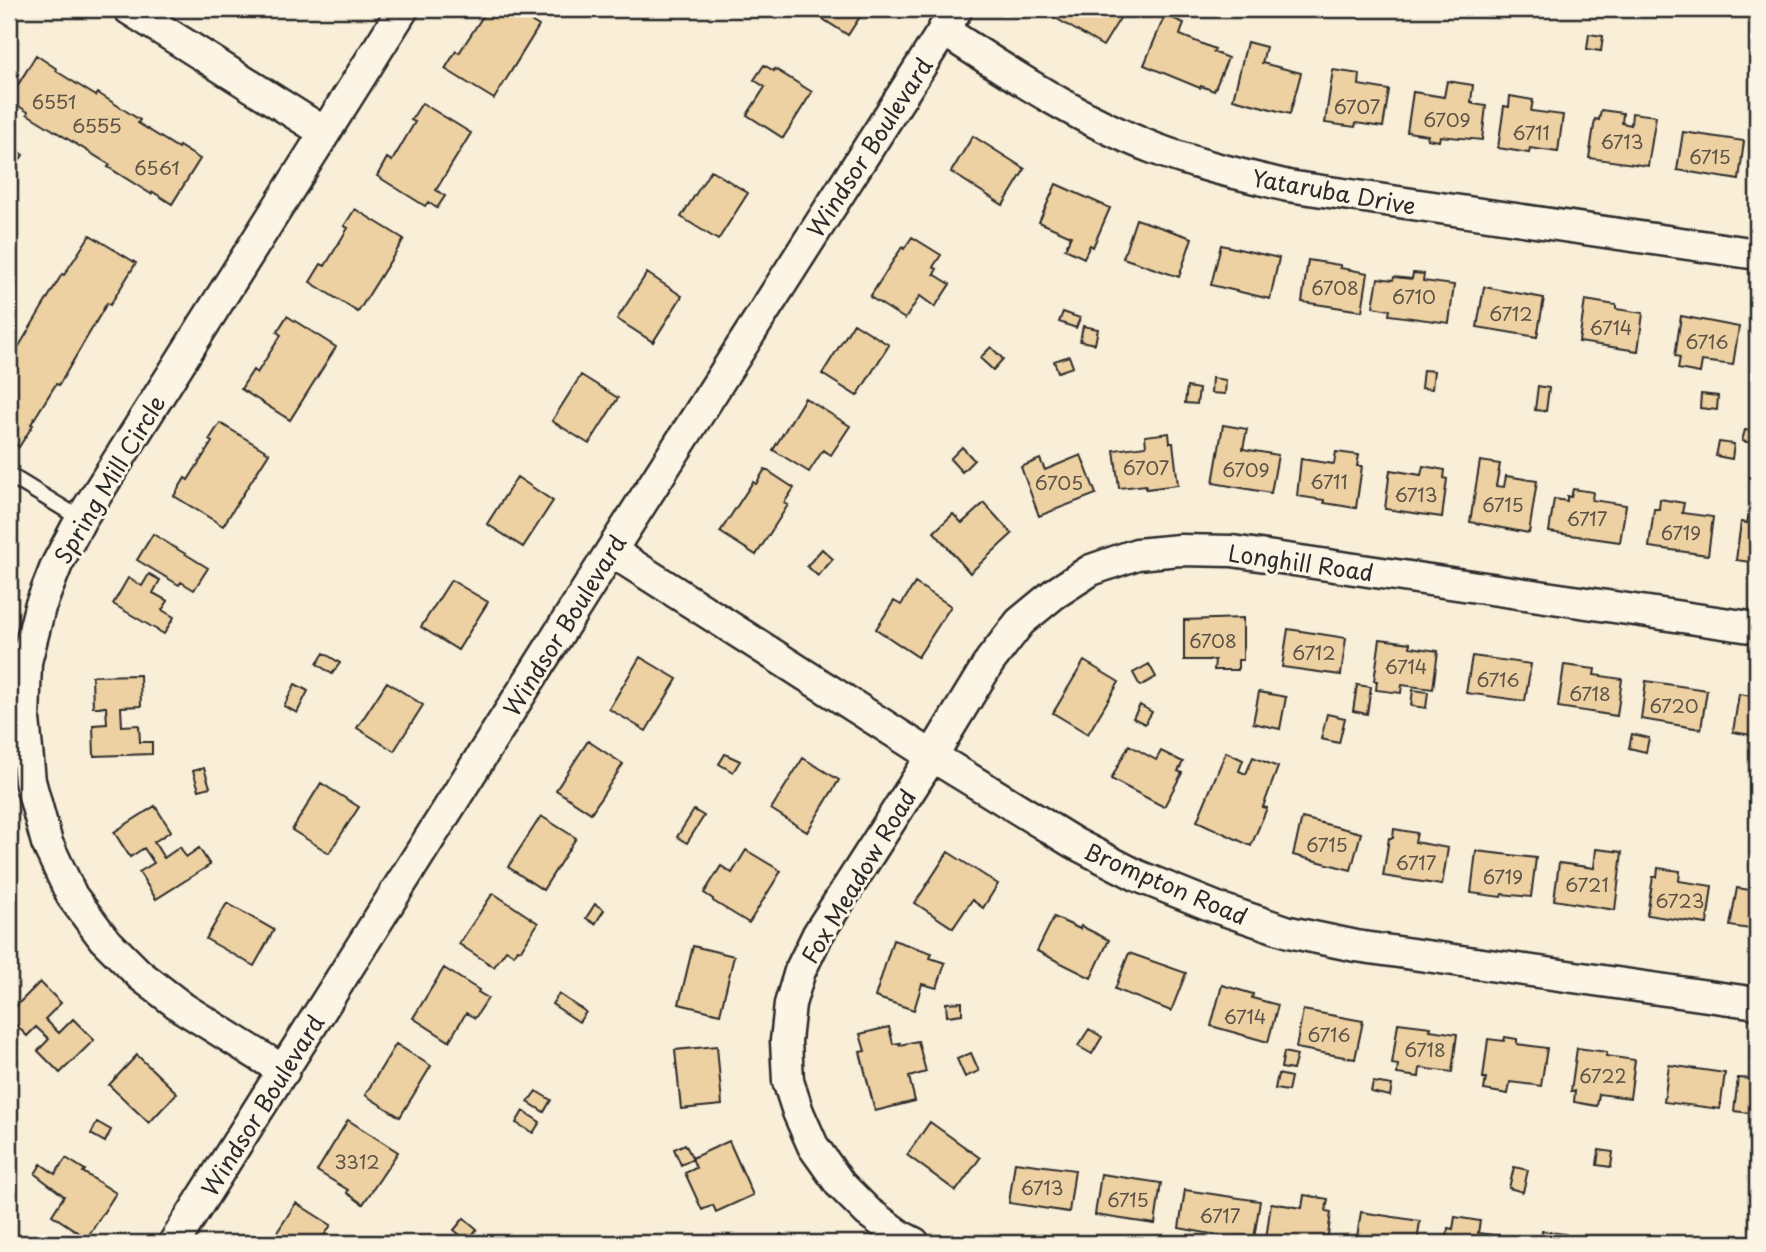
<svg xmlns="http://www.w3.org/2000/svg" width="1766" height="1252" viewBox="0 0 1766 1252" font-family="'Playpen Sans',sans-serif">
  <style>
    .building { fill: #eed1a2; stroke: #2b2b2b; stroke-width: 2 }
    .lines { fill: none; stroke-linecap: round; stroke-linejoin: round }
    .lane-casing { stroke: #2b2b2b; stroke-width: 19 }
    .street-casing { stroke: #2b2b2b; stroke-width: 35 }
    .lane { stroke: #fcf5e5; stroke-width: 14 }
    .street { stroke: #fcf5e5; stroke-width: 30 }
    .labels { text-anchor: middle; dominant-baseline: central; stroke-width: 6; stroke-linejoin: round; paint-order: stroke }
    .number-label { font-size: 19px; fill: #5c5449 }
    .street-label { font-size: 23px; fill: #2b2b2b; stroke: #fcf5e5 }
  </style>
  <rect width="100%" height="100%" fill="#f9eed8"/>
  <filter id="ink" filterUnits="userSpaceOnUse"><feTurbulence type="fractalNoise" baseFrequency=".0143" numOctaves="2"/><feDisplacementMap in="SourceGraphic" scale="14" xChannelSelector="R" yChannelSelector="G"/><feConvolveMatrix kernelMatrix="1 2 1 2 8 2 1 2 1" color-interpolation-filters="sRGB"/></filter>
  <g filter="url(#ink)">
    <path class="building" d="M482,9H511L539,26L494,99L445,69L456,51L459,53L483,16L479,13Z
      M813,9H865L848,35L812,12Z
      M1057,9H1123L1125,10L1103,46L1052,16Z
      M1165,15L1184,23L1180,35L1215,49L1213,52L1228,58L1214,91L1201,86L1200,88L1144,65Z
      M1589,34L1603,36L1601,51L1587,49Z
      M1247,42L1266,47L1262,63L1301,73L1290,114L1233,99Z
      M36,55L57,69L56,71L96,96L98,93L140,120L138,123L178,148L179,146L200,159L172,204L153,192L151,194L108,167L110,165L27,114L28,112L9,100Z
      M764,65L774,71L775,69L812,92L783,138L747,115L765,87L754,80Z
      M1333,70L1360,74L1359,85L1389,90L1383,127L1356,123L1355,127L1325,123Z
      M1447,81L1473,85L1471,102H1473V104L1486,106L1482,140L1440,136L1439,141L1427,139L1428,135L1407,132L1413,92L1444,97Z
      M1510,96L1533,100L1531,111L1563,115L1558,152L1530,148L1529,153L1498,148L1504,106L1509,107Z
      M422,103L471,133L436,190L445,196L437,208L428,202L425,206L377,176L387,158L392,161L415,122L411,120Z
      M1601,110L1623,113L1622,123L1631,125L1632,113L1656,116L1648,166L1589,158L1595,119L1599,120Z
      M1683,132L1744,141L1739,180L1677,170Z
      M973,136L1025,169L1003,205L951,172Z
      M13,148L23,155L15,167L9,163V155Z
      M711,170L748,193L718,240L681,217Z
      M1056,184L1110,208L1093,247L1090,245L1084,258L1065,249L1071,236L1039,222Z
      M355,209L404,239L358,312L310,282L321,264L325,266L348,228L344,226Z
      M1136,219L1192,238L1179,277L1123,258Z
      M90,235L136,263L110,305L107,303L59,385L56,384L31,424L33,425L19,447L9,440V358L10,356L12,358L62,274L64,275Z
      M912,237L941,255L933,267L937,269L934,274L950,284L935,307L920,296L905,319L870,297L902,247L904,249Z
      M1221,245L1279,258L1270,299L1211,285Z
      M1308,260L1340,265V268L1368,273L1362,311L1302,302Z
      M647,273L682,296L653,342L617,319Z
      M1413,273L1424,274L1423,281L1454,285L1449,323L1389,315L1390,310L1373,307L1378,278L1393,280L1394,277L1412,279Z
      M1484,287L1544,298L1537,337L1477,327Z
      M1585,300L1616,305V309L1643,313L1638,351L1579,342Z
      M1063,312L1080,318L1076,328L1059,322Z
      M287,316L336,347L290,420L241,389L253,370L257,373L281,335L277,332Z
      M1681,316L1739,327L1733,365L1702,361L1700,373L1678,369L1680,357L1675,356Z
      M854,323L889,345L857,396L822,374Z
      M1083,326L1098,329L1095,344L1080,341Z
      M991,347L1003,359L993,370L980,358Z
      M1069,356L1073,367L1058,372L1054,361Z
      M1423,370L1434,371L1432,389L1421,388Z
      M581,375L618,398L589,444L552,421Z
      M1212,378L1226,380L1225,394L1211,393Z
      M1538,386L1549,388L1546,411L1535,410Z
      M1187,387L1199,389L1197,404L1185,403Z
      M1701,394L1718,396L1717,410L1700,408Z
      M805,398L850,426L831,455L823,450L809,472L773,450Z
      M220,423L269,453L223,526L174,496L185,478L188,480L212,442L209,440Z
      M1223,425L1247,429L1243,449L1278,455L1271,493L1213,483Z
      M1745,430L1757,432V444L1742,441Z
      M1169,433L1170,443H1173L1178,485L1146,489V485L1119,488L1114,450L1146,446L1145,436Z
      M1719,442L1734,444L1732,459L1716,456Z
      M962,447L974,460L962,472L950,459Z
      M1336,452L1359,455L1357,466H1362L1356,508L1324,503V500L1297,496L1301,459L1334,464Z
      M1081,455L1096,494L1039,516L1021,467L1040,459L1045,470Z
      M1480,461L1500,464L1496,486L1504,487L1506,476L1537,481L1529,533L1470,522Z
      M1423,466L1445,470L1444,478L1447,479L1442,517L1385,509L1390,470L1421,475Z
      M765,469L794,488L784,503L788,505L756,555L720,532L753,482L756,484Z
      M517,477L553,501L523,547L487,524Z
      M1573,489L1593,492L1592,500L1626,505L1620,542L1549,532L1554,499L1567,501V496L1571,497Z
      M1660,499L1684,503L1682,513L1713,517L1708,555L1649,547L1654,509H1659Z
      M984,503L1012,534L970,573L934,532L953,514L962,523Z
      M1749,513L1757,515V563L1736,560L1741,522L1747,523Z
      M153,534L208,568L194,590L181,582L179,585L137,560Z
      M822,549L833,559L818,576L807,566Z
      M149,574L160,580L153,593L168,601L162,610L174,617L164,634L113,604L128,578L142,586Z
      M451,580L488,602L458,650L421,627Z
      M915,583L951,606L918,657L876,629L894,601L901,605Z
      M1243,618V660H1238V670H1214L1215,660H1184V620Z
      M1288,629L1346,638L1341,675L1282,667Z
      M1380,639L1410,643V647L1438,651L1433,689L1402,685L1401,693L1376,690L1377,681H1374Z
      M324,653L340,663L332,674L317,664Z
      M1472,656L1531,664L1525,701L1466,693Z
      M640,657L677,679L646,731L609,709Z
      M1084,661L1119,682L1088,734L1053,713Z
      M1149,664L1156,677L1140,686L1133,673Z
      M1564,665L1595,669L1594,675L1622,679L1617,716L1558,707Z
      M140,675L141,706L121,707L122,726L139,725L140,742H152V754L94,756L93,725L107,724L106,707H93L92,676Z
      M1646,681L1707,690L1701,729L1641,719Z
      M387,682L423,705L394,751L357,728Z
      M295,684L308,691L297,713L284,706Z
      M1357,685L1371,687L1367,714L1353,711Z
      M1413,690L1428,692L1426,708L1411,706Z
      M1259,692L1286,697L1280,729L1253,723Z
      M1739,694L1757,697V736L1733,732Z
      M1140,705L1152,712L1145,724L1133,718Z
      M1327,714L1345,718L1339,743L1321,739Z
      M1632,734L1649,738L1646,752L1629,748Z
      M588,741L623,764L591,813L556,790Z
      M1129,745L1156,760L1161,751L1183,762L1178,771L1182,773L1164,807L1111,779Z
      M1226,752L1243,760L1239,771L1246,774L1253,757L1278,767L1263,807L1267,808L1251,846L1197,821Z
      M725,754L740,761L733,772L719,764Z
      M803,758L839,780L807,832L771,809Z
      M204,768L210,787L199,790L193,771Z
      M321,783L359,807L329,853L292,830Z
      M155,806L171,831L154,842L164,858L180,847L186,857L199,848L210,865L156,899L139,872L154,863L144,848L130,857L114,832Z
      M694,810L704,816L687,843L677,837Z
      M541,816L576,838L543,890L508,867Z
      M1302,818L1361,833L1351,870L1293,855Z
      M1394,829L1417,833L1415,842L1448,848L1442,885L1383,876L1389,838H1393Z
      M1596,849L1622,852L1615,910L1554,900L1559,863L1594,868Z
      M746,850L781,871L749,923L713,901V899L704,893L721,866L732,873Z
      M1476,851L1536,858L1531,897L1502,894L1501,897L1471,893Z
      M948,852L998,884L983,908L972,900L953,928L915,903Z
      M1658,868L1680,871L1679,881L1712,886L1707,924L1647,915L1653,877H1657Z
      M1737,888L1757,891V930L1730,926Z
      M493,893L538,923L521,950L518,949L514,955L506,950L494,967L459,944Z
      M227,903L274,930L254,966L206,939Z
      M595,904L604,910L595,924L586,918Z
      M1054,917L1080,929L1081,926L1109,940L1091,978L1037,951Z
      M893,940L932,953L930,958L945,963L937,988L922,984L914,1010L875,997Z
      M693,946L734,956L720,1014L679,1004Z
      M1129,953L1186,973L1171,1011L1115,989Z
      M444,968L479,990L478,992L488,998L475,1018L466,1013L449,1041L413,1018Z
      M40,982L61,1003L45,1019L59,1033L73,1019L94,1040L60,1073L38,1051L49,1039L36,1027L27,1036L9,1018V1013Z
      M1222,985L1253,994L1252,998L1278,1005L1268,1042L1211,1026Z
      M559,994L586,1012L579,1022L552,1004Z
      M962,1002V1014L947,1016L946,1003Z
      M1303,1010L1363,1021L1355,1059L1296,1048Z
      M1398,1023L1431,1027L1430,1030L1457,1034L1452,1072L1420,1068L1419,1077L1397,1074L1398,1065L1392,1064Z
      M889,1027L893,1044L900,1043V1045L918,1041L926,1072L909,1077L915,1101L875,1111L860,1052L865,1051L860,1034Z
      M1089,1029L1102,1037L1092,1054L1078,1046Z
      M1505,1037L1517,1039V1044L1547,1048L1541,1086L1510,1082L1508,1094L1484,1090L1486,1078H1483L1488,1039L1504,1041Z
      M396,1044L431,1066L400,1117L365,1095Z
      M717,1046L722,1105L681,1109L675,1050Z
      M1577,1048L1607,1052L1606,1056L1635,1060L1630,1098L1599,1094L1597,1106L1574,1102L1575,1091H1571Z
      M1284,1052L1297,1055L1293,1070L1281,1068Z
      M971,1053L979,1071L965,1077L957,1059Z
      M137,1055L177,1093L149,1123L109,1085Z
      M1669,1065L1725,1073L1720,1109L1664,1102Z
      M1278,1074L1291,1077L1288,1091L1275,1089Z
      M1738,1078L1757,1079V1131L1753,1130L1755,1116L1750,1115L1751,1113L1734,1111Z
      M1373,1082L1392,1085L1390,1096L1371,1092Z
      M536,1091L551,1100L544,1112L528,1102Z
      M523,1111L540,1122L533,1133L516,1123Z
      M348,1120L398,1152L363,1204L347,1193L348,1190L317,1171Z
      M97,1122L111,1130L105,1142L91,1134Z
      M930,1122L980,1158L956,1191L907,1155Z
      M729,1141L753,1195L716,1212L713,1205L702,1210L685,1173L696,1168L692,1158Z
      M685,1144L693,1159L681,1165L674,1149Z
      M1599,1150L1613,1152L1611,1167L1597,1165Z
      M66,1158L85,1170L83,1172L116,1193L87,1238L52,1215L64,1196L35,1174L41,1164L55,1174Z
      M1015,1162L1075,1170L1069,1212L1009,1203Z
      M1514,1167L1528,1170L1523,1192L1509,1188Z
      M1101,1174L1161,1183L1155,1224L1095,1215Z
      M1185,1190L1260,1201L1254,1238L1238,1236V1239L1179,1228Z
      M1304,1195L1328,1199L1326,1211L1331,1212L1327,1243H1290L1266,1239L1271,1203L1302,1208Z
      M296,1203L331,1225L319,1243H270Z
      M1361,1212L1420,1221L1417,1243H1356Z
      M1455,1217L1480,1221L1478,1233L1508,1237V1243H1446L1448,1228L1453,1229Z
      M464,1218L477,1229L467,1241L454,1230Z
      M1542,1231L1566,1234L1565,1243H1536V1241H1541Z
      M781,1234L791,1243H772Z"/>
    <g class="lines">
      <defs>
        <path id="lane" d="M9,475L81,519"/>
        <path id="street" d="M129,9L324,132
          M943,30C1011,74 1078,119 1153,148C1197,165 1243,175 1288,186L1757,254
          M611,551L932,756L1074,843L1138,876L1215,907L1289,932L1356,946L1757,1003
          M284,1071L183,1008L140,975L104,939L72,896L47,843L30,781L24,719L26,662L40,607L57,564L81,519L403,9
          M174,1243L611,551L957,9
          M914,1243L902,1237L868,1212L840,1184L813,1146L798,1112L788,1081L786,1041L790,1004L800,971L818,934L932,756L990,661L1020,622L1054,594L1091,570L1137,554L1180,550L1232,551L1757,628"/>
      </defs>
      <use href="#lane" class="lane-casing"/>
      <use href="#street" class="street-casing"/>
      <use href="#lane" class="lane"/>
      <use href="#street" class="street"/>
    </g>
  </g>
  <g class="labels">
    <g class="number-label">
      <text x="54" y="101">6551</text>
      <text x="1357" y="106">6707</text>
      <text x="1447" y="119">6709</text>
      <text x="97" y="125">6555</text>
      <text x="1531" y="132">6711</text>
      <text x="1622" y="141">6713</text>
      <text x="1710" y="156">6715</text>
      <text x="157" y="167">6561</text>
      <text x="1335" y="287">6708</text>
      <text x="1414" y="296">6710</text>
      <text x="1511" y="313">6712</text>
      <text x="1611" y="327">6714</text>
      <text x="1707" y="341">6716</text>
      <text x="1146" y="467">6707</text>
      <text x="1246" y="469">6709</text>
      <text x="1329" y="481">6711</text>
      <text x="1059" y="482">6705</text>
      <text x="1416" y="494">6713</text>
      <text x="1503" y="504">6715</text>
      <text x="1587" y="518">6717</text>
      <text x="1681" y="532">6719</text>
      <text x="1213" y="640">6708</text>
      <text x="1314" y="652">6712</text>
      <text x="1406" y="666">6714</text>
      <text x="1498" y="679">6716</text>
      <text x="1590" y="693">6718</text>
      <text x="1674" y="705">6720</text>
      <text x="1327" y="844">6715</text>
      <text x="1416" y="862">6717</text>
      <text x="1503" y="876">6719</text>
      <text x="1587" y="884">6721</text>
      <text x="1680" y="900">6723</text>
      <text x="1245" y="1016">6714</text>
      <text x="1329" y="1034">6716</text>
      <text x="1425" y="1049">6718</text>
      <text x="1603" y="1075">6722</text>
      <text x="357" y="1161">3312</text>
      <text x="1042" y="1187">6713</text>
      <text x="1128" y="1199">6715</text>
      <text x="1220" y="1215">6717</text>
    </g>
    <g class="street-label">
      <text transform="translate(869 147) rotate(-57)">Windsor Boulevard</text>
      <text transform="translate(1334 191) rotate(10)">Yataruba Drive</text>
      <text transform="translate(109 479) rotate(-59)">Spring Mill Circle</text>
      <text transform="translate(1301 562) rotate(8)">Longhill Road</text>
      <text transform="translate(564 625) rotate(-58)">Windsor Boulevard</text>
      <text transform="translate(858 876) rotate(-59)">Fox Meadow Road</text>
      <text transform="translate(1166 883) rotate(23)">Brompton Road</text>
      <text transform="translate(262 1105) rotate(-58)">Windsor Boulevard</text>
    </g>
  </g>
  <rect width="1766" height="1252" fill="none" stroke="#fcf5e5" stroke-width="35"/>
  <rect x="18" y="18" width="1731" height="1217" fill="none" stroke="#2b2b2b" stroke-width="2.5" filter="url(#ink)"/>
</svg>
